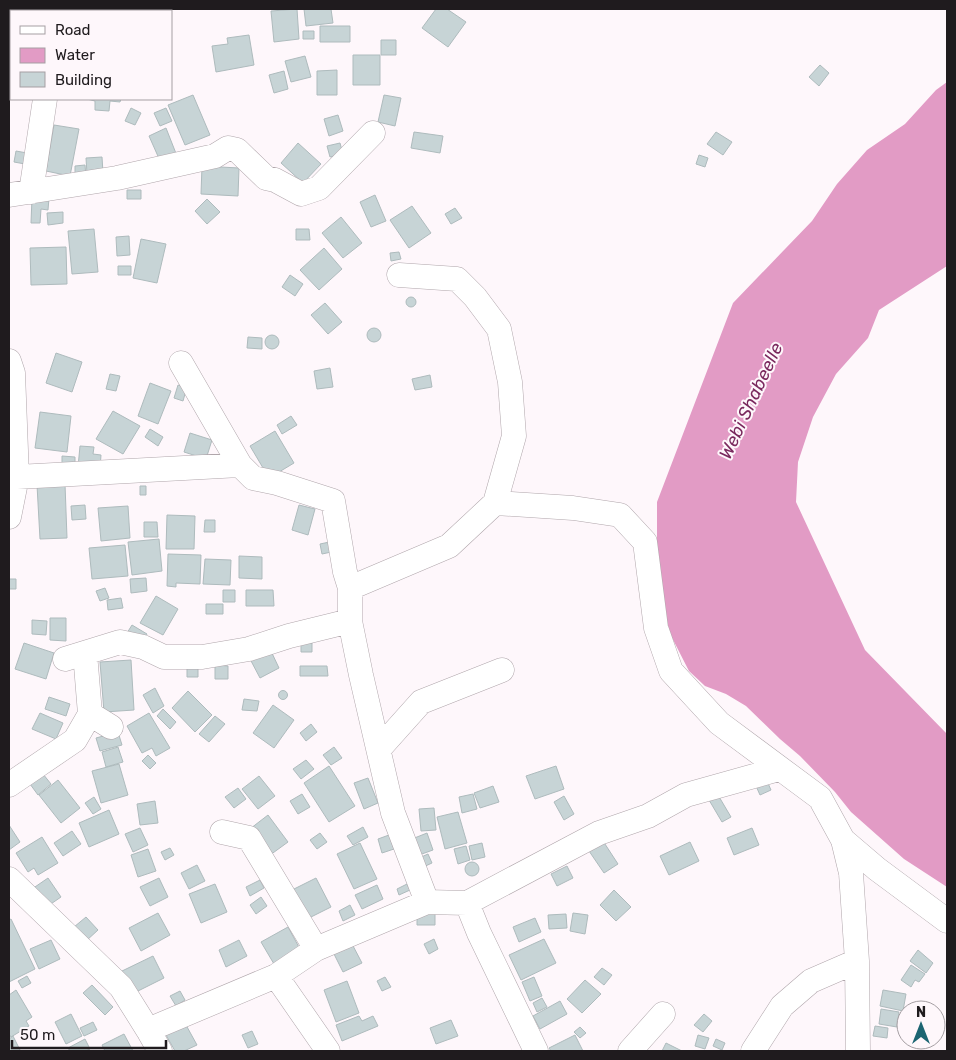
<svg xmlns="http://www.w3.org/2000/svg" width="956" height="1060" viewBox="0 0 956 1060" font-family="Rubik,sans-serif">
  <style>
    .water { fill: #e29bc5 }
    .building { fill: #c7d4d6; stroke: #aebbbd }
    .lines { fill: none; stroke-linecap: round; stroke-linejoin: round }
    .street-casing { stroke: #b0a6ab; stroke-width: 25 }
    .street { stroke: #fff; stroke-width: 24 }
    .labels { text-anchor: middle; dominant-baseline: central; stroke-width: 4; stroke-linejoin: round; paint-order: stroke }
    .water-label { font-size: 18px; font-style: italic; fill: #7a295e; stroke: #fef7fb }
  </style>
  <rect width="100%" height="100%" fill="#fef7fb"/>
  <path class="water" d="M947,82V266L879,310L868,338L836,374L813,417L798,462L796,502L865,650L947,734V887L904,859L851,812L835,792L800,756L780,739L746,706L726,694L705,686L689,671L665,624L657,593V502L733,303L812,221L837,184L867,150L905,124L936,90Z"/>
  <path class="building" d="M297,9L299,39L274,42L271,11Z
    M304,9H331L333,23L306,26Z
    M436,9H447L466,22L448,47L422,28Z
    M320,26H350V42H320Z
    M303,31H314V39H303Z
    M249,35L254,65L216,72L212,46L228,44L227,38Z
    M381,40H396V55H381Z
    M353,55H380V85H353Z
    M305,56L311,77L291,82L285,61Z
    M820,65L829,73L819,86L809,77Z
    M337,70V95H317V71Z
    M284,71L288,89L274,93L269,75Z
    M193,95L210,135L185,145L168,105Z
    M384,95L401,98L395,126L378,122Z
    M87,99H121L120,102L110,101L109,111L95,110V101Z
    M131,108L141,113L135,125L125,121Z
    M166,108L172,121L160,126L154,113Z
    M338,115L343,131L329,136L324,119Z
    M54,125L79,129L70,176L46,171Z
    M166,128L177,156L161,163L149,136Z
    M414,132L443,136L440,153L411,148Z
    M716,132L732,142L723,155L707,144Z
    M298,143L321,164L303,183L281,163Z
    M340,143L343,154L330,157L327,146Z
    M16,151L27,153L25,164L14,162Z
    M699,155L708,158L705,167L696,164Z
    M102,157L103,173L87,174L86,158Z
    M85,165L86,176L75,177V166Z
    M202,166L239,168L238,196L201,194Z
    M127,190H141V199H127Z
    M375,195L386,221L371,227L360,202Z
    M32,197L49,198L48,210L41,209L40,223H31Z
    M207,199L220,212L207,224L195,211Z
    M412,206L431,233L409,248L390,220Z
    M455,208L462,218L451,224L445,214Z
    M63,212V223L48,225L47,213Z
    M341,217L362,243L343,258L322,233Z
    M94,229L98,272L72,274L68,231Z
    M296,229H309L310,240H296Z
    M129,236L130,255L117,256L116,237Z
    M141,239L166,244L157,283L133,278Z
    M66,247L67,284L31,285L30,248Z
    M324,248L342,269L319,290L300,270Z
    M399,252L401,259L391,261L390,253Z
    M118,266H131V275H118Z
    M290,275L303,284L295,296L282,287Z
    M406 302a5 5 0 1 1 10 0a5 5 0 1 1-10 0Z
    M325,303L342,322L328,334L311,315Z
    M367 335a7 7 0 1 1 14 0a7 7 0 1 1-14 0Z
    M265 342a7 7 0 1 1 14 0a7 7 0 1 1-14 0Z
    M248,337L262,338V349L247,348Z
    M56,353L82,362L72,392L46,383Z
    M330,368L333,387L317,389L314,371Z
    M110,374L120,376L116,391L106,389Z
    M430,375L432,387L415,390L412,379Z
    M150,383L171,391L158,424L138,416Z
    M178,385L187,387L183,401L174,398Z
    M113,411L140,426L123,454L96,439Z
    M40,412L71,416L67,452L35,448Z
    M291,416L297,425L282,434L277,425Z
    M150,429L163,437L158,446L145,437Z
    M275,431L294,463L269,478L250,446Z
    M190,433L212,440L206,459L184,452Z
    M80,446L94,447L93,454L101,455L100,469L78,467Z
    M62,456L75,457V471H62Z
    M65,484L67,538L40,539L37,485Z
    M140,486H146V495H140Z
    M85,505L86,519L72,520L71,506Z
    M299,505L315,509L308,535L292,530Z
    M128,506L130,538L101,541L98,508Z
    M167,515L195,516L194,549H166Z
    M205,520H215V532H204Z
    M144,522H157L158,537H144Z
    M159,539L162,571L132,575L128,542Z
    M334,541L336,551L322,554L320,544Z
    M125,545L128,576L92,579L89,548Z
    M168,554L201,555L200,584L176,583V587L167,586Z
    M239,556L262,557V579L239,578Z
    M205,559L231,560L230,585L203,584Z
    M146,578L147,591L131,593L130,579Z
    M9,579H16V589H9Z
    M105,588L109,598L100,601L96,591Z
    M223,590H235V602H223Z
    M246,590H273L274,606H246Z
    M156,596L178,609L163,635L140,623Z
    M121,598L123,608L108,610L107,600Z
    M206,604H223V614H206Z
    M50,618H66V641L50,640Z
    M32,620L47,621L46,635L32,634Z
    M132,625L147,634L142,643L127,633Z
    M24,643L54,653L46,679L15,669Z
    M301,643H312V652H301Z
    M270,649L279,668L260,678L250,659Z
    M131,660L134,710L104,712L100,662Z
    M215,665L228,666V679H215Z
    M300,666H327L328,676H300Z
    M187,668H198V677H187Z
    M155,688L164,706L153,713L143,695Z
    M278.5 695a4.5 4.5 0 1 1 9 0a4.5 4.5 0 1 1-9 0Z
    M188,691L212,715L195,732L172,708Z
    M49,697L70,704L66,716L45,709Z
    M244,699L259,701L257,711L242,710Z
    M273,705L294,720L274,748L253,733Z
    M163,709L176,722L170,729L157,716Z
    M40,713L63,723L56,739L32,729Z
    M149,713L170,748L156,756L152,748L142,753L127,726Z
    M215,716L225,724L209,742L199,734Z
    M311,724L317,732L306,741L300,733Z
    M118,732L122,745L100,751L96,738Z
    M118,747L123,762L106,767L102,752Z
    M334,747L342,758L331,765L323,755Z
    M148,755L156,763L150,769L142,761Z
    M306,760L314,769L301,779L293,769Z
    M119,764L128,795L101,803L92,771Z
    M329,766L355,806L329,822L304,783Z
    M556,766L564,789L535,799L526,776Z
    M43,774L51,784L38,795L30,784Z
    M259,776L275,796L258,809L242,789Z
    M368,778L378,803L364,809L354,783Z
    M58,780L80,808L61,823L39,795Z
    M767,781L771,790L760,795L756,786Z
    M493,786L499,802L480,808L474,793Z
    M238,788L246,799L234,808L225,797Z
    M302,794L310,807L298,814L290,801Z
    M473,794L477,809L462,813L459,797Z
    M718,795L731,817L722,822L709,800Z
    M564,796L574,814L564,820L554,802Z
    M94,797L101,809L93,814L85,803Z
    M155,801L158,823L140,825L137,804Z
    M434,808L436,830L421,831L419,809Z
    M109,810L119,834L89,847L79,823Z
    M458,812L467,843L445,849L437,817Z
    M268,815L288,842L266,858L246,832Z
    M9,825L20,842L9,850Z
    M363,827L368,837L353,845L347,836Z
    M140,828L148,845L133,852L125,834Z
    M752,828L759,845L734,855L727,838Z
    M72,831L81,844L63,856L54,843Z
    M320,833L327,842L317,849L310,840Z
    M427,833L433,850L419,855L412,839Z
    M389,835L394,849L382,853L378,839Z
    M42,837L58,863L38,875L34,868L28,872L16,853Z
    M603,841L618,864L604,873L589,851Z
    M690,842L699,861L669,875L660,856Z
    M360,843L377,879L354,889L337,854Z
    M482,843L485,857L472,860L469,846Z
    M466,846L470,860L458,864L454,849Z
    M170,848L174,855L165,860L161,852Z
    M148,849L156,871L138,877L131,855Z
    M428,854L432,863L421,868L417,859Z
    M465 869a7 7 0 1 1 14 0a7 7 0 1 1-14 0Z
    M197,865L205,881L189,889L181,873Z
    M567,866L573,878L557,886L551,874Z
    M48,878L61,897L45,908L32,889Z
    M159,878L168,897L150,906L140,887Z
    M316,878L331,907L307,919L292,890Z
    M260,880L264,888L250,896L246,887Z
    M215,884L227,912L201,923L189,894Z
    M407,884L410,890L399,895L397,889Z
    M377,885L383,899L362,909L355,895Z
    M614,890L631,907L616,921L600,905Z
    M261,897L267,906L256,914L250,905Z
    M350,905L355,915L343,921L339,911Z
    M417,912H435V925H417Z
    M158,913L170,935L141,951L129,928Z
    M573,913L588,915L585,934L570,931Z
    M566,914L567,928L549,929L548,915Z
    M86,917L98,930L86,941L74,927Z
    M535,918L541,932L519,942L513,927Z
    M11,919L35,969L9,982V920Z
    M288,927L300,949L274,964L261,942Z
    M434,939L438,949L429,954L424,944Z
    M544,939L556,963L521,980L509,955Z
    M51,940L60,959L39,969L30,949Z
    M239,940L247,956L226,967L219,950Z
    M351,942L362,963L343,972L332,950Z
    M918,950L933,963L926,973L910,961Z
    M153,956L164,978L134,993L122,971Z
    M911,965L925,974L919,982L915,980L911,987L901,980Z
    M602,968L612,975L604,985L594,977Z
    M27,976L31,983L22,988L18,981Z
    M385,977L391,987L382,991L377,981Z
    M534,977L542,996L530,1001L522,982Z
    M585,980L601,994L582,1013L567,999Z
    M347,981L359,1013L336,1022L324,990Z
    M92,985L113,1007L105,1015L83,993Z
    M16,990L32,1017L26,1021L29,1026L11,1037L9,1034V995Z
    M883,990L906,994L903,1011L880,1006Z
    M180,991L185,1000L176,1006L170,996Z
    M542,998L547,1007L537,1012L533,1003Z
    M560,1001L567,1014L540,1029L533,1016Z
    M881,1009L899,1012L897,1027L879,1024Z
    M71,1014L82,1036L66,1044L55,1022Z
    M704,1014L712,1021L703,1032L694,1025Z
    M359,1016L362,1021L373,1016L378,1026L342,1041L336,1025Z
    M451,1020L458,1036L436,1044L430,1028Z
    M93,1022L97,1030L84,1036L80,1028Z
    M186,1025L197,1045L184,1051H175L166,1035Z
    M875,1026L888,1028L887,1038L873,1036Z
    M580,1027L586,1033L580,1038L574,1032Z
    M252,1031L258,1044L248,1048L242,1035Z
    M124,1034L133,1051H105L102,1045Z
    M575,1035L583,1051H551L549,1048Z
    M698,1035L709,1038L705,1049L695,1046Z
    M13,1036L20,1050L18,1051H9V1039Z
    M85,1039L90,1049L86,1051H70L68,1048Z
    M716,1039L725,1043L722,1050L713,1046Z
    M666,1043L682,1051H662Z"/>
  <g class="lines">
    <defs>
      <path id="street" d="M64,11L65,9
        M31,192L45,99
        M9,195L117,178L215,156L228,148L237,150L266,178L275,180L301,194L319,188L373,133
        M9,361L13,373L17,477L9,517
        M181,363L240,465L253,478L277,483L333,501L345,572L350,588V621L361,675L393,813L427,902
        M17,477L240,465
        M495,503L573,508L620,515L645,542L656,628L671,671L719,723L820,798L843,840L851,873L857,961L858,1051
        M350,588L449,546L495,503L514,436L510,382L499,329L475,297L457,279L399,275
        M65,659L120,642L143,647L164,657H202L249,649L289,636L350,621
        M90,714L111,727
        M379,749L421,702L502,670
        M9,785L75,740L90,714L85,653
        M222,832L249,838L316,949
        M843,840L877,869L947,921
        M9,879L121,987L148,1030L160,1051
        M467,903L479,933L536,1051
        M276,976L328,1051
        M148,1030L276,976L316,949L427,902L467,903L599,833L648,816L686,795L779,769
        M630,1051L663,1014
        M753,1051L782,1006L811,981L857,961"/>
    </defs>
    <use href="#street" class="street-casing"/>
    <use href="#street" class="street"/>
  </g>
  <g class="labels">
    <g class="water-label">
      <text transform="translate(751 401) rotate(-65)">Webi Shabeelle</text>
    </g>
  </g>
  <rect width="956" height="1060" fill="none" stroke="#1f1b1e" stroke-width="20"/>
  <rect x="10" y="10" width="162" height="90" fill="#fef7fb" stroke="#a59fa3"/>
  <rect x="20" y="26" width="25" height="8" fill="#ffffff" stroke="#a59fa3"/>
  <text x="55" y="35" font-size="15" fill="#1f1b1e">Road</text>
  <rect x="20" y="48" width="25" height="15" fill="#e29bc5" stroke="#a59fa3"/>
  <text x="55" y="60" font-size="15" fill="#1f1b1e">Water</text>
  <rect x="20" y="72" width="25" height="15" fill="#c7d4d6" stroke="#a59fa3"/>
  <text x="55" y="85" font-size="15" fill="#1f1b1e">Building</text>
  <g transform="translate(921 1025)"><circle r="24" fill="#fef7fb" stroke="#a59fa3"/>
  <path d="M0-4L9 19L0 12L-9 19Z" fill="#1c6572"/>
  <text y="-8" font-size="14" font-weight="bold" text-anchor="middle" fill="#1f1b1e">N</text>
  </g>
  <path d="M12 1040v8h154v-8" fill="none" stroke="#1f1b1e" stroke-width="2.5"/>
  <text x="20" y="1040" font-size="15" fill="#1f1b1e" stroke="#fef7fb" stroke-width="4" paint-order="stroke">50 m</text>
</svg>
